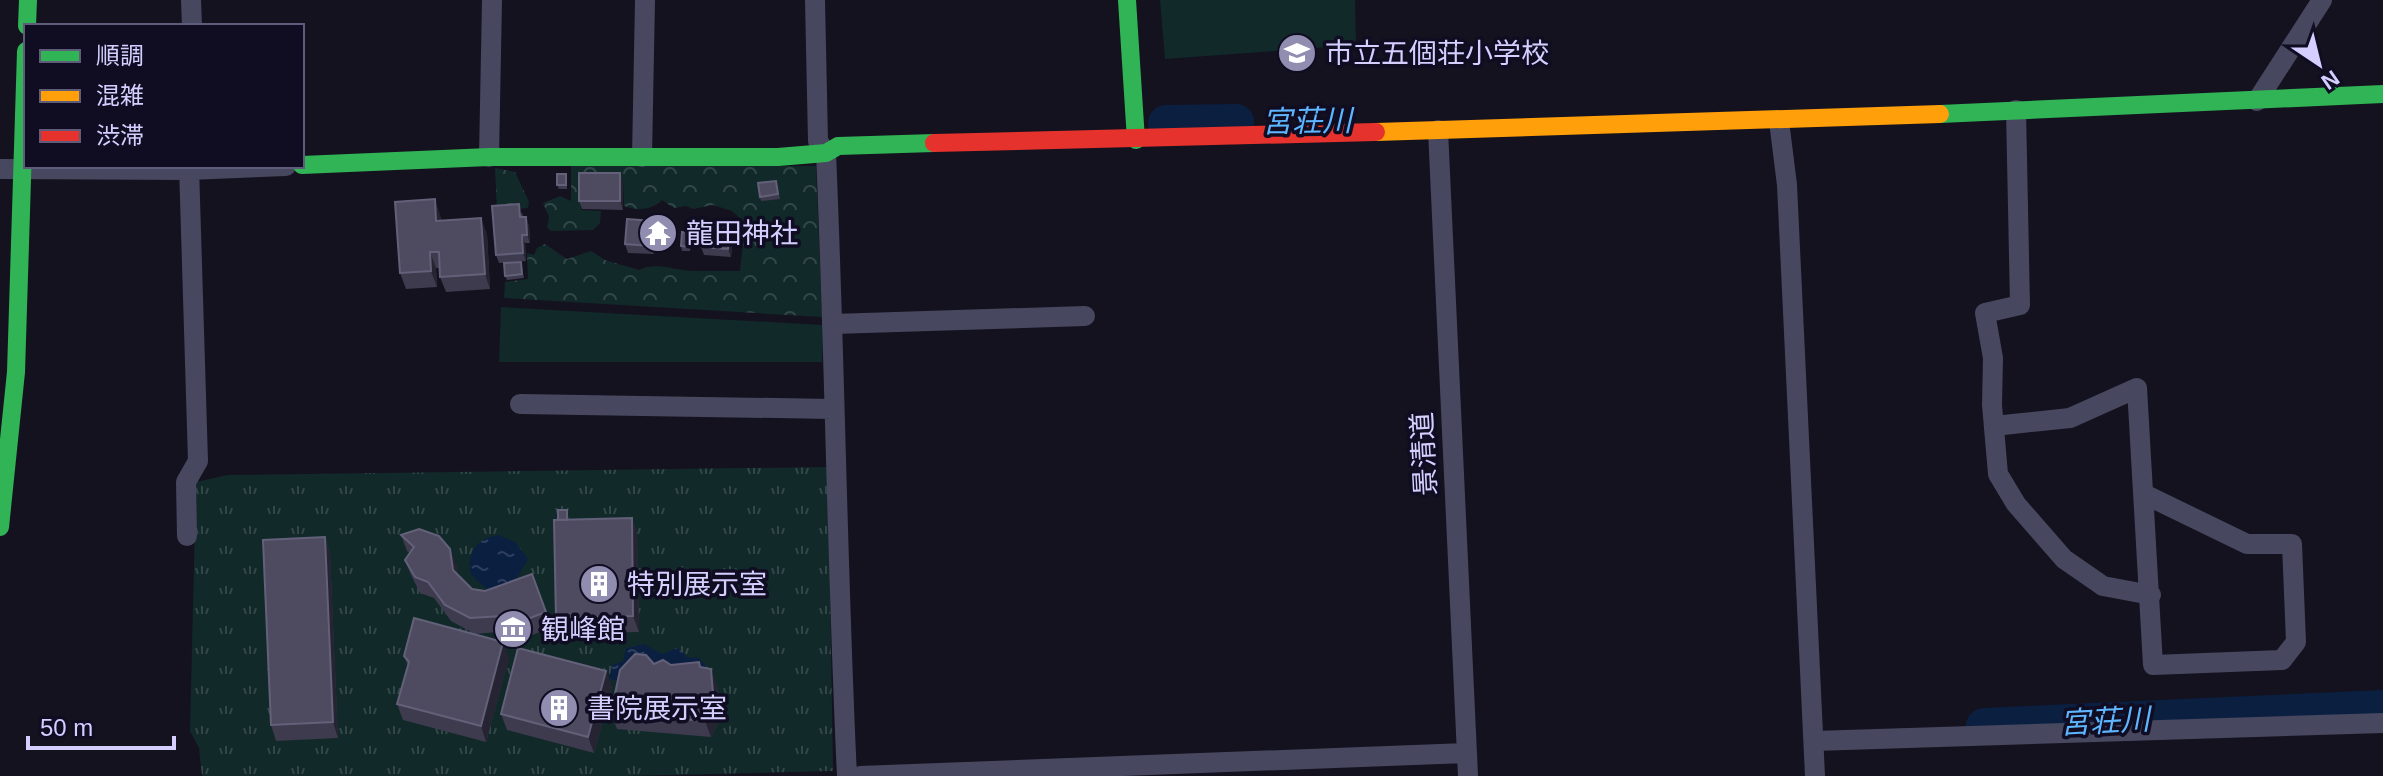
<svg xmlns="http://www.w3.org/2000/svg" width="2383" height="776" viewBox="0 0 2383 776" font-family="Arial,'Noto Sans JP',sans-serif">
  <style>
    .grass { fill: url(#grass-tufts) }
    .forest { fill: url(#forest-crowns) }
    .green { fill: #112929 }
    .water { fill: url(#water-ripples) }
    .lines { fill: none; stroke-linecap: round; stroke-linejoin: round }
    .river { stroke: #0b1f41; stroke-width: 36 }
    .street { stroke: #47475f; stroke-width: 20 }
    .fast { stroke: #30b455; stroke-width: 18 }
    .slow { stroke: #ff9f0a; stroke-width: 18 }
    .jam { stroke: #e5322d; stroke-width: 18 }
    .wall { fill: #3d3b4d }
    .shaded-wall { fill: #262432 }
    .building { fill: #4e4b60; stroke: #636079; stroke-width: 2 }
    .labels { text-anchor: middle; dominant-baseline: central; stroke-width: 7; stroke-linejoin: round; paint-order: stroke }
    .poi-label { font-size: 28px; fill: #d4cfff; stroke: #100d23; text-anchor: start }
    .street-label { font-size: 28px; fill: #d4cfff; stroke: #100d23 }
    .water-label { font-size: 30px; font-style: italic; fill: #5db6ff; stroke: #100d23 }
  </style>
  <defs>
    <pattern id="grass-tufts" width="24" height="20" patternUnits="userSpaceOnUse" patternTransform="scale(2)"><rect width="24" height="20" fill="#112929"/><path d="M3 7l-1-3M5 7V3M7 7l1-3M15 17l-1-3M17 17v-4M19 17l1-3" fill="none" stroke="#334749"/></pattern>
    <pattern id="forest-crowns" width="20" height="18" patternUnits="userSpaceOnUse" patternTransform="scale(2)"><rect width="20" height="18" fill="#112929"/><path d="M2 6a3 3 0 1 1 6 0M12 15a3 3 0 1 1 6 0" fill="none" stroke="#334749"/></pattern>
    <pattern id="water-ripples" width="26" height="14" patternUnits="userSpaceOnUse" patternTransform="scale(2)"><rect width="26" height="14" fill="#0b1f41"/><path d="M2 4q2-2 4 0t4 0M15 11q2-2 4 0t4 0" fill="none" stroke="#2e3e5e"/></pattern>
  </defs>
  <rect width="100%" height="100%" fill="#14121e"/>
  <path class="grass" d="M828,467L833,771L628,776H202L199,748L190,731L196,482L228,475Z"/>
  <path class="forest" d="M571,166H816L822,317L504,298L505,282L528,279L527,253L534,255L537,248L545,244L567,259L591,251L605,260L639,270C658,261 675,271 694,271C709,271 725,271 740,271L745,223L732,211L713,205L693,209L686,206L674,208L662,200C653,210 636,211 624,206L623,179L581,180V210L601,211L600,223L593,230L551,231L547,227L549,217L543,203L560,196L571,201Z
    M495,168L515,172L529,202L528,208L497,211Z"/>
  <path class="green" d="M1160,0H1355L1356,45L1165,59Z
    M501,307L823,325L822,362H499Z"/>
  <path class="water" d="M498,535L515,542L528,559L516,580L489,591L471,575C466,553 476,539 498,535Z
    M644,644L662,654L678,648L688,658L698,657L713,674L625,682L609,679L612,665L623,661L626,648Z"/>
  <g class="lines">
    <path class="river" d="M1166,123L1236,122
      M1984,726L2383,708"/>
    <path class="street" d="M191,0L192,26
      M815,0L818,141L826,153C835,360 837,568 847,776
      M2257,101L2322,0
      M2016,110L2020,305L1985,313L1993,358L1992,405L1998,474L2016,504L2064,559L2103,586L2151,595
      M1779,121L1787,185L1815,776
      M1438,130L1468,776
      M489,157L492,0
      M642,157L645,0
      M0,169L189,170L286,166
      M833,324L1085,316
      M520,404L833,409
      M1994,426L2070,418L2137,388L2153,665L2282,660L2296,642L2292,544H2247L2144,494
      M187,536L186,482L198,461L189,166
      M1814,741L2383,723
      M860,776L1466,753"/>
    <path class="fast" d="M1127,0L1136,140
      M27,26L28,0
      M1940,114L2383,94
      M302,165L489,157H778L826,153L838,146L934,143
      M0,527L16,372L26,51"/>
    <path class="slow" d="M1376,132L1940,114"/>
    <path class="jam" d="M934,143L1376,132"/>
  </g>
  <path class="wall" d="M566,174L567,178V189H559L557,185Z
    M623,181V210L582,209L579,201Z
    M776,181L780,199L761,201L760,197Z
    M522,212L523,217L529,225L530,243H525L526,261L499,263L496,255Z
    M440,215L441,221L487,234L490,289L446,292L440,277V268H436L437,287L406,289L400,273Z
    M653,221L656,229L654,254L628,253L625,244Z
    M730,228L733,237L731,257L704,255L701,247Z
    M690,233L692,237L690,251H682L681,246Z
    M521,262L524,278L507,280L505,276Z
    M567,510L569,520L632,518L637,534L639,632L562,634L556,618Z
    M401,535L456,564L457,575L472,589L485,591L532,574L552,627L515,642L509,631L475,634L451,621L434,598L420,593L411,575L405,560L410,553L407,551Z
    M325,537L330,553L338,738L276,741L271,725Z
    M404,656L509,658L486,742L403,720L397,704L408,666Z
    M654,664L701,667L717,685L719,721L711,737L617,729L611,713Z
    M612,686L594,753L507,730L501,714Z"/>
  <path class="shaded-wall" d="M620,173L623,181V210L620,201Z
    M435,199L440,215L442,237L436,221Z
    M526,217L529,225L530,243L527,235Z
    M481,218L487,234L490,289L485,274Z
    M653,221L656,229L654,254L651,246Z
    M730,228L733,237L731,257L728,249Z
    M522,235L525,243L526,261L523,253Z
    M430,252L436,268L437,287L431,271Z
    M632,518L637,534L639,632L633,616Z
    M325,537L330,553L338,738L333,722Z
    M450,549L456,564L459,586L453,570Z
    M503,642L509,658L486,742L481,726Z
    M711,669L717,685L719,721L711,737L705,721Z
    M606,671L612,686L594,753L588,737Z"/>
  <path class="building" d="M579,173H620V201H579Z
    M557,174H566V185H557Z
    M776,181L778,194L760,197L758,183Z
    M435,199L436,221L481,218L485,274L440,277L439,252H430L431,271L400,273L395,202Z
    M519,204L520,217H526L527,235H522L523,253L496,255L492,206Z
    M627,219L653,221L651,246L625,244Z
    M703,226L730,228L728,249L701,247Z
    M682,232L690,233L689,247L681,246Z
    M521,262L522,274L505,276L504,263Z
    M558,510H567V520H558Z
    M632,518L633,616L556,618L554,520Z
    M419,529L439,536L450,549L453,570L472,589L485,591L532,574L546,612L509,626L503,616L470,618L445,605L428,582L415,577L405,560L414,547L401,535Z
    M325,537L333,722L271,725L263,540Z
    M414,618L503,642L481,726L397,704L409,662L404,656Z
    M518,648L606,671L588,737L501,714Z
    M635,654L646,655L654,664L663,660L671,665L699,662L700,667L711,669L714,706L705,721L611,713L620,670Z"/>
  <defs>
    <symbol id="school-disc" viewBox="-11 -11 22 22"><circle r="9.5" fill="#918db0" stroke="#100d23"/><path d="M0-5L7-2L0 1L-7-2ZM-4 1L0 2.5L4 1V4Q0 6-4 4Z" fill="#fff"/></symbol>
    <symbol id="temple-disc" viewBox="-11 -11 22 22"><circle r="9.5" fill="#918db0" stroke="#100d23"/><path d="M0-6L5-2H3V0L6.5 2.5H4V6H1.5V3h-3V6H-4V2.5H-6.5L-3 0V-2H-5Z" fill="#fff"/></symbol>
    <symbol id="building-disc" viewBox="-11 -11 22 22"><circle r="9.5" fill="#918db0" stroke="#100d23"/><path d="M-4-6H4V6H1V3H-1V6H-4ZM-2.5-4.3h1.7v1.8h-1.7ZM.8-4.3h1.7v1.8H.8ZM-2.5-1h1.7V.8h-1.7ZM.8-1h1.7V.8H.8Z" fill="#fff"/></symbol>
    <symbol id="museum-disc" viewBox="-11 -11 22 22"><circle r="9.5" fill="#918db0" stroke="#100d23"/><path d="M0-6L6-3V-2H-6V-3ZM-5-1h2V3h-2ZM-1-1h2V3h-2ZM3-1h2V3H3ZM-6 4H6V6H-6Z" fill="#fff"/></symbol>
  </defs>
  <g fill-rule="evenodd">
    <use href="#school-disc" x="1275" y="31" width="44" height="44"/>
    <use href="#temple-disc" x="636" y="211" width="44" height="44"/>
    <use href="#building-disc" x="577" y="562" width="44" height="44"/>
    <use href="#museum-disc" x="491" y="607" width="44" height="44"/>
    <use href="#building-disc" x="537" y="686" width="44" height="44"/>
  </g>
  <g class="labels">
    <g class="poi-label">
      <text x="1325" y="53">市立五個荘小学校</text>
      <text x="686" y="233">龍田神社</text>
      <text x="627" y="584">特別展示室</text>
      <text x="541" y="629">観峰館</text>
      <text x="587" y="708">書院展示室</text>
    </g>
    <g class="street-label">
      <text transform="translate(1424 454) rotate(-93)">景清道</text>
    </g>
    <g class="water-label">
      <text transform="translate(1307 121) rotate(-1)">宮荘川</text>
      <text transform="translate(2105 721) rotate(-3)">宮荘川</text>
    </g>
  </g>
  <rect x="24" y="24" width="280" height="144" fill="#100d23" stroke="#5e5b7b" stroke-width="2"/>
  <rect x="40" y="50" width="40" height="12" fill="#30b455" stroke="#5e5b7b" stroke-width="2"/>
  <text x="96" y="64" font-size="24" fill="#d4cfff">順調</text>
  <rect x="40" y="90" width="40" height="12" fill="#ff9f0a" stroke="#5e5b7b" stroke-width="2"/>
  <text x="96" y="104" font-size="24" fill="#d4cfff">混雑</text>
  <rect x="40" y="130" width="40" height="12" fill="#e5322d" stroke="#5e5b7b" stroke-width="2"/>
  <text x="96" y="144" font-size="24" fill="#d4cfff">渋滞</text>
  <g transform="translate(2319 64) rotate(145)" stroke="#100d23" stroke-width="6" paint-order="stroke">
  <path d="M0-6L14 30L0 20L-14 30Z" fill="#d4cfff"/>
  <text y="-12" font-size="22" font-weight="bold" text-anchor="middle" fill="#d4cfff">N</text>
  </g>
  <path d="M28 736v12h146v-12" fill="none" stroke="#d4cfff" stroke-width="4"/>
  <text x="40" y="736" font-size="24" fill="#d4cfff" stroke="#100d23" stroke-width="6" paint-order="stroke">50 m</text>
</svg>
